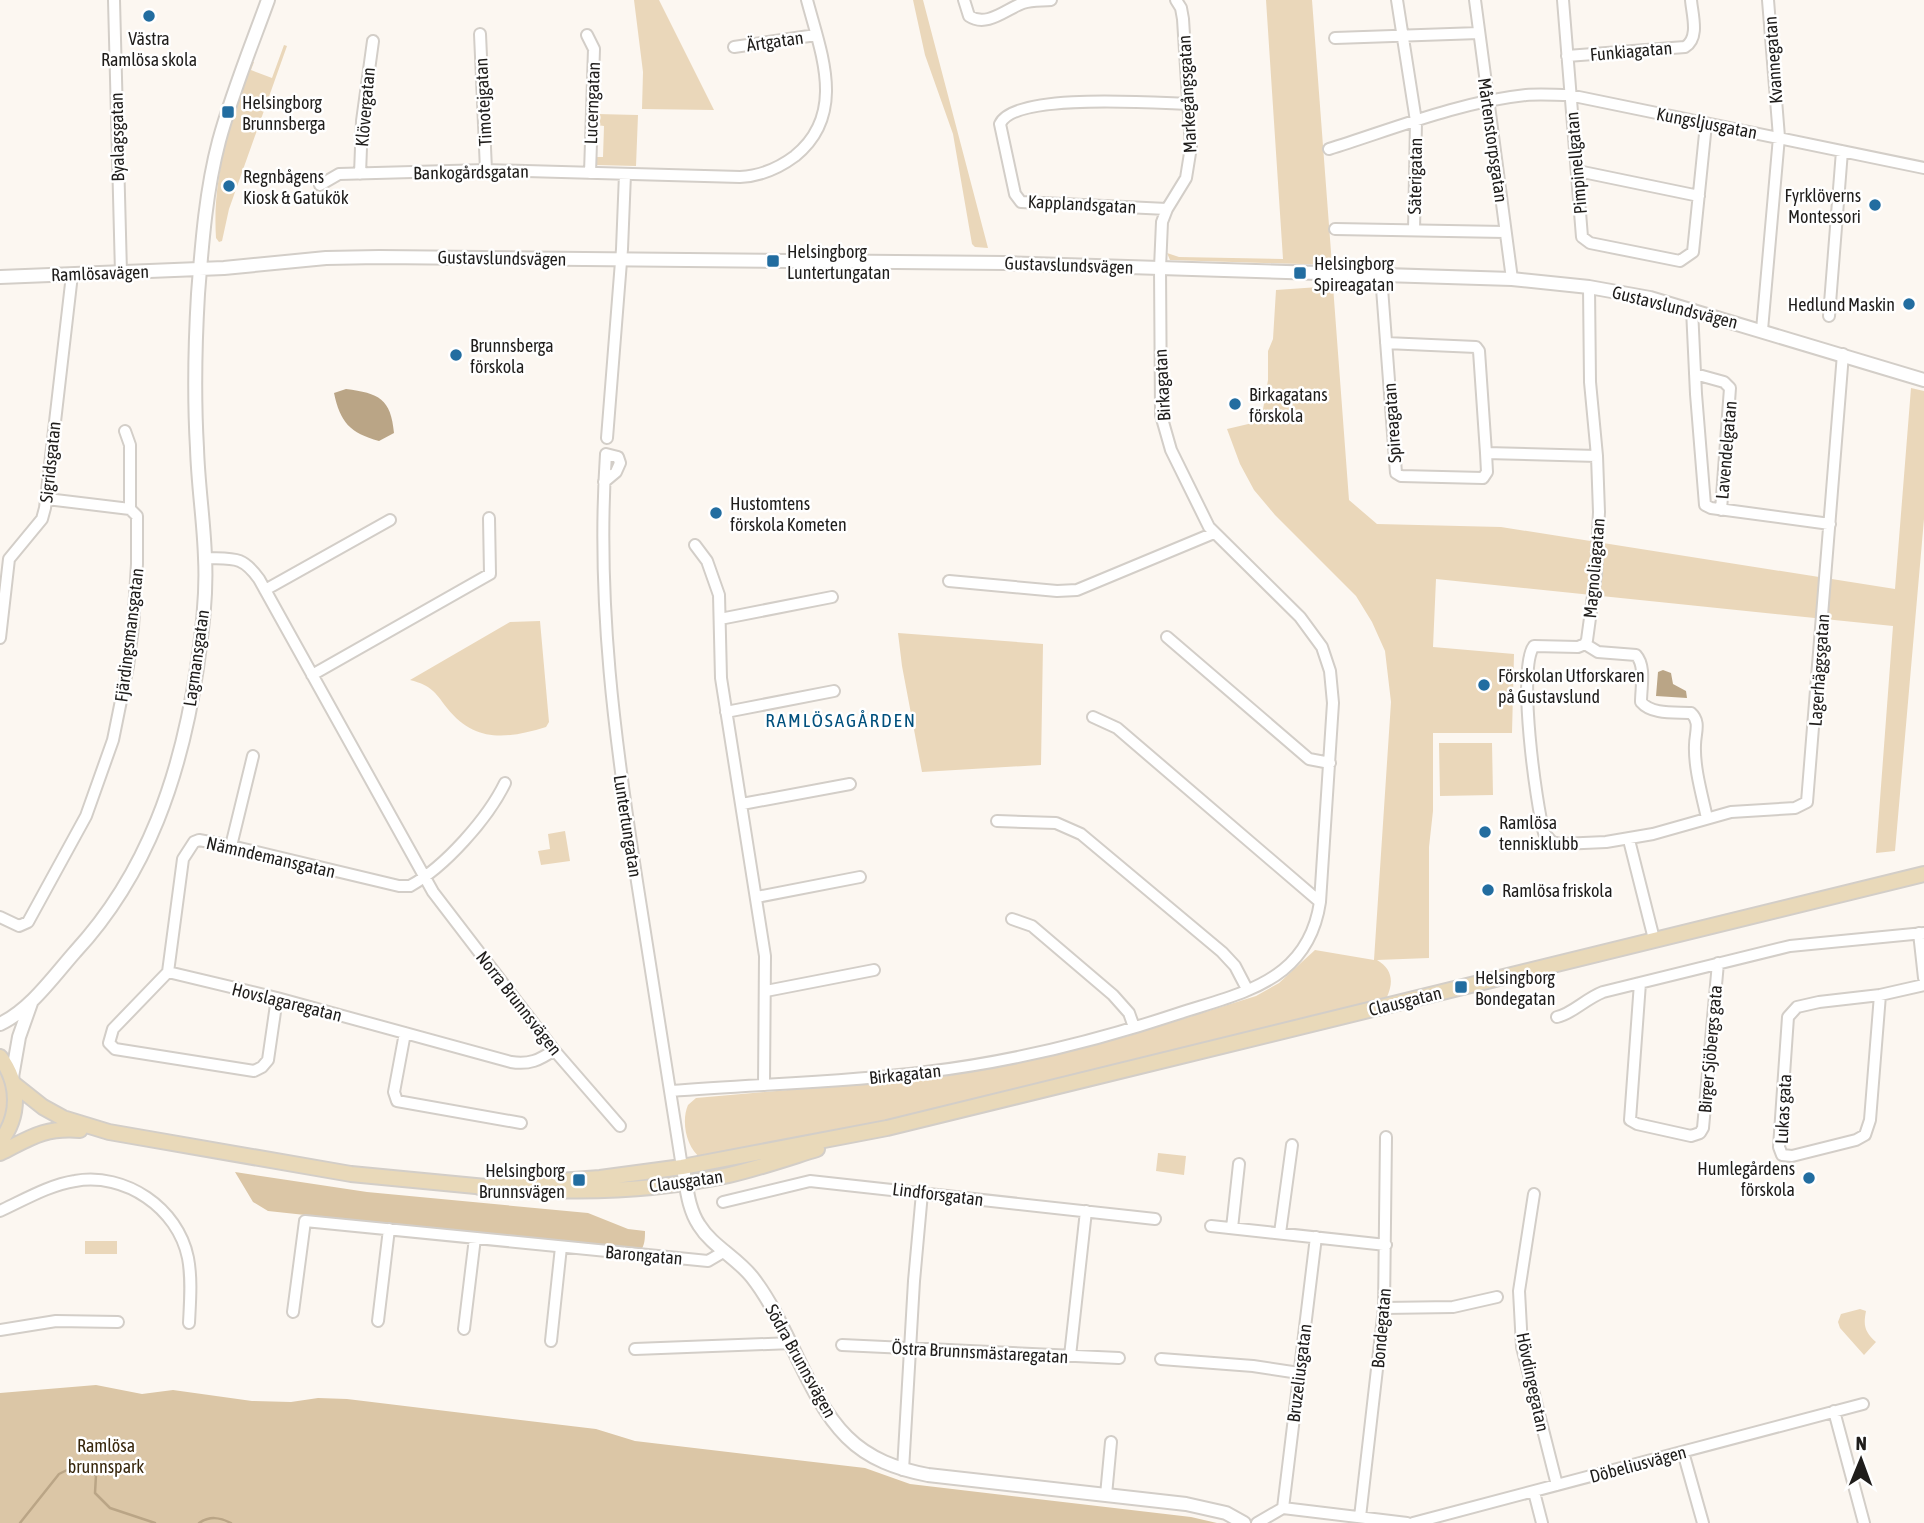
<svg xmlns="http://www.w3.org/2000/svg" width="1924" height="1523" viewBox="0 0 1924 1523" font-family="'Asap Condensed',sans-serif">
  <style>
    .green { fill: #ead7ba }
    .forest { fill: #dbc6a6 }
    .water { fill: #baa586 }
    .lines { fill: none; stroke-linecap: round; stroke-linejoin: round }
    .stream { stroke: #baa586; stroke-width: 2.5 }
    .minor-casing { stroke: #d3cec8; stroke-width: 14 }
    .tertiary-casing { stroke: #d3cec8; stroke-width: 16 }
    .secondary-casing { stroke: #d3cec8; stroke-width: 18 }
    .minor { stroke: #fff; stroke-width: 10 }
    .tertiary { stroke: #fff; stroke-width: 12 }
    .secondary { stroke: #e9d9b9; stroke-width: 14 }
    .poi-dot { fill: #226da0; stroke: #fff; stroke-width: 2.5 }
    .labels { text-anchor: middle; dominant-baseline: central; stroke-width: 5; stroke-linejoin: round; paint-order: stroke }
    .poi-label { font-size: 18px; fill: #1f1d1b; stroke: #fff; text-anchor: start }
    .street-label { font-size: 18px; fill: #1f1d1b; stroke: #fff }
    .park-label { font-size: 18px; fill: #37260b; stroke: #fff }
    .neighbourhood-label { font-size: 19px; letter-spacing: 2px; fill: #01507d; stroke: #fff }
  </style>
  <rect width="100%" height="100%" fill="#fcf7f1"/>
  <path class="green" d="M634,0H659L714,110L642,109L643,72Z
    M913,0H923L988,248L975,247L972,244L953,134L925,55Z
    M1266,0H1312L1332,265L1170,260L1167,253L1179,257L1283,259Z
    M284,45L287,46L229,209L222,241L219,242L216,238C212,176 231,120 251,62H254L251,70L272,78Z
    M597,114L638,115L636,166L595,165L596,157H603L604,126L597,125Z
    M1333,286L1349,500L1377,524L1501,527L1895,589L1911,388L1924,391V519L1895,851L1876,853L1893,626L1436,579L1433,647L1514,654L1512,733H1433V811L1429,847V958L1377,960C1392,969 1394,981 1387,997L903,1117L701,1158C686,1148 681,1121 688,1105L696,1098L948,1076L1125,1037L1256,996L1279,983L1315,950L1374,960L1391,702L1385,651L1372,622L1356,596L1275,515L1254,490L1240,464L1227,429L1261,421L1268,380V351L1273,339L1276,290Z
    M540,621L549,722L546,727C507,739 475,743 447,708C434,691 432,686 410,680L510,622Z
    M898,633L1043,644L1041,765L922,772L902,666Z
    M1439,743H1492L1493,795L1440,796Z
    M565,831L570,861L541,865L538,851L550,849L548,834Z
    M0,1069C15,1099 9,1106 0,1136Z
    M1158,1153L1186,1156L1184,1175L1156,1171Z
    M85,1241H117V1254H85Z
    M1860,1309L1866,1311C1863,1326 1865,1332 1876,1342L1864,1355L1840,1328L1838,1322L1841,1314Z"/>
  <path class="forest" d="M235,1172L367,1192L588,1213L628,1229L645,1231C645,1238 645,1246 640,1251L268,1211L253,1202Z
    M96,1385L142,1394L173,1390L252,1401L291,1402L318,1398L347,1399L596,1429L635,1441L865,1468L910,1484L1191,1517L1217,1523H0V1393Z"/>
  <path class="water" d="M346,389C379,393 391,399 394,433L379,441C350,433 340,422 334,393Z
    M1663,670L1671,673L1673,684L1686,691L1687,698L1656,696L1658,672Z"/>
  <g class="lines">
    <path class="stream" d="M20,1523L59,1474L77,1465L96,1475L95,1493L110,1508L155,1523
      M199,1523C210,1516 219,1517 231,1523"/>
    <defs>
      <path id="minor" d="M114,0L121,273
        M964,0L969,16C987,28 1006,9 1023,3C1032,0 1042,1 1051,0
        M1397,0L1416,121L1414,230
        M1475,0L1512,279
        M1563,0L1582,237L1590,243L1680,261L1693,252L1706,124
        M480,34L486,170
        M587,35L594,49L590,173
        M1335,38L1479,33
        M734,47L816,35
        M1567,56L1685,47C1700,38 1692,14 1691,0
        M1329,149C1393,129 1459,102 1526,95C1540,94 1555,95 1569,95L1924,168
        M1578,171L1699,196
        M360,174L362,121L373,41
        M320,185L339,174L486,170L740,177C761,176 779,168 795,156C847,114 821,53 807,0
        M1167,209L1021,202L1015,194L1000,124C1014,92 1155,103 1188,104
        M1335,229L1505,232
        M1381,275L1396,473L1401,476L1483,478L1487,472L1486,453L1597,456
        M1589,287L1590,382L1597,456L1599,512L1596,574L1587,640L1585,644L1578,647L1534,646C1517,667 1536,804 1544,833L1552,842L1561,844L1606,842L1653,834L1731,812L1795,808L1807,802L1843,354
        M1692,309L1696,394L1705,505L1711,508L1830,524
        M1829,316L1842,151
        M1762,330L1779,137L1768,0
        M1386,343L1476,347L1479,351L1486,453
        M1695,374L1724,382L1730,388L1721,510
        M125,431L130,445V509
        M607,438L622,249L625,174
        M604,482L616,472L620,463L618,457L606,454C596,602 615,742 638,888C653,981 668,1074 682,1167
        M695,545L707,561L719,595L721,678L765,956L764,1085
        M205,558C233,559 242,555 259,579L433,892L554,1050L620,1126
        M949,581L1057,591L1077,590L1214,533
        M265,590L390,520
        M720,619L832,597
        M1167,637L1309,759L1330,763
        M0,638L9,559L42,519L45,508L72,275
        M1585,644L1598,652L1636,655C1646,666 1641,687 1641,702C1652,715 1675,712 1691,713C1701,722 1695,733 1695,745C1694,768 1702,795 1707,818
        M312,675L490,574L489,518
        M726,712L834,691
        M1093,717L1117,728L1320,902
        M742,804L850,784
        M997,821L1056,823L1081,834L1222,952L1235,966L1247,989
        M1629,840L1654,939
        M231,846L253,756
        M757,897L860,877
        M0,917L19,926L28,922L86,816L113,740L128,666L133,627L137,564V516L130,509L47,499
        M1012,919L1032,926L1113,995L1129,1013L1134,1027
        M1919,933L1924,978
        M168,972L277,998L511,1062C529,1065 540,1060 554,1050
        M1640,983L1630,1120L1637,1124L1691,1136L1700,1133L1703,1128L1718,963
        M766,991L874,970
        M1880,995L1870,1120L1865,1135L1856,1140L1792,1156L1782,1155L1779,1147L1788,1017L1797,1007L1819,1002L1880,995L1924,985
        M277,998L268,1060L262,1067L254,1071L115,1049L109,1043L113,1029L168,972L183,859L194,842L199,840L231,846L399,886H410C445,867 488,818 505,783
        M1557,1017C1572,1014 1585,999 1603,992L1790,946L1924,933
        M405,1033L394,1092L397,1101L521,1123
        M671,1091C756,1084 841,1083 926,1072C1010,1062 1099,1040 1180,1013C1213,1002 1254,993 1283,970C1304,953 1316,929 1320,902L1333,703L1330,671L1322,647L1300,617L1209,527L1171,450L1161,415L1160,268L1162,222L1167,209L1186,178L1191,147L1183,19L1181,8L1176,0
        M1534,1194L1519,1291L1522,1347L1557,1485
        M723,1202L810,1181L1155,1219
        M0,1211C24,1200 49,1185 75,1181C125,1172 178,1208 188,1258C192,1279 190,1302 189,1323
        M1211,1226L1386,1245
        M1232,1228L1239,1164
        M1280,1233L1292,1145
        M1384,1308L1453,1307L1497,1297
        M293,1312L305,1221L708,1261L725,1251
        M378,1321L389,1229
        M464,1329L475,1238
        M0,1330L56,1321L118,1322
        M551,1341L561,1247
        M842,1345L1119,1358
        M635,1349L792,1343
        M1070,1356L1086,1211
        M1161,1359L1253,1366L1299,1373
        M1834,1411L1864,1523
        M1683,1452L1703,1523
        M903,1470L914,1281L922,1193
        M1534,1492L1542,1523
        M1106,1495L1111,1442
        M1283,1508L1316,1237
        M1360,1517L1384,1308L1386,1137
        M1257,1523L1283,1508L1407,1523
        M1413,1523L1863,1404"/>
      <path id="tertiary" d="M0,277L224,268L326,258L379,257L1004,263L1512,279L1589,287L1650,298L1924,380
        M0,1024C30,1010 53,977 75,952C148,873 181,774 197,668C202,632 207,595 205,558C204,522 198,485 197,448C194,397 195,345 198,294C202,243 206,190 219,141C232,93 251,47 268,0
        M12,1077L19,1037L31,1003
        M684,1174C687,1191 689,1210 699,1225C712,1246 736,1257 752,1277C789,1324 806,1396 847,1437C869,1459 897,1469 928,1475L1186,1504L1226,1513L1244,1523"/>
      <path id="secondary" d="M0,1057C20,1084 20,1116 0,1142
        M14,1084L43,1107L63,1118L109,1132L351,1174L486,1187
        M0,1153C30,1138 44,1127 80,1130
        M479,1187L600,1178L682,1167L887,1128L1924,874
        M548,1190C608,1192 670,1188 729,1175C759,1168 788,1158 817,1149"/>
    </defs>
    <use href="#minor" class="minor-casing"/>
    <use href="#tertiary" class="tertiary-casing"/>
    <use href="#secondary" class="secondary-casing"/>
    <use href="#minor" class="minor"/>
    <use href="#tertiary" class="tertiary"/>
    <use href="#secondary" class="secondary"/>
  </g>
  <g class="poi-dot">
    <circle cx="149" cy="16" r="7"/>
    <rect x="221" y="105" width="14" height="14" rx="3.5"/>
    <circle cx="229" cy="186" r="7"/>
    <circle cx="1875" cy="205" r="7"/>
    <rect x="766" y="254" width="14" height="14" rx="3.5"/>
    <rect x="1293" y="266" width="14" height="14" rx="3.5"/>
    <circle cx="1909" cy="304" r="7"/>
    <circle cx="456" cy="355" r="7"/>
    <circle cx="1235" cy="404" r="7"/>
    <circle cx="716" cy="513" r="7"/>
    <circle cx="1484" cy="685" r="7"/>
    <circle cx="1485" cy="832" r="7"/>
    <circle cx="1488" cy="890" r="7"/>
    <rect x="1454" y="980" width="14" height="14" rx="3.5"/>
    <circle cx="1809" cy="1178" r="7"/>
    <rect x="572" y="1173" width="14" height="14" rx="3.5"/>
  </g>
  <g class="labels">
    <g class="poi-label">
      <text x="149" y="38" text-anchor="middle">Västra<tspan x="149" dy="21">Ramlösa skola</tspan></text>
      <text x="242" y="102">Helsingborg<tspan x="242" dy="21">Brunnsberga</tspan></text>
      <text x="243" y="176">Regnbågens<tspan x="243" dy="21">Kiosk &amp; Gatukök</tspan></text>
      <text x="1861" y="195" text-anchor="end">Fyrklöverns<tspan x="1861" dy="21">Montessori</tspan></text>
      <text x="787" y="251">Helsingborg<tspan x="787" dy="21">Luntertungatan</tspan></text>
      <text x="1314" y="263">Helsingborg<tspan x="1314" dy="21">Spireagatan</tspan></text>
      <text x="1895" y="304" text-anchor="end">Hedlund Maskin</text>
      <text x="470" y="345">Brunnsberga<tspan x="470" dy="21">förskola</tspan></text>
      <text x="1249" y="394">Birkagatans<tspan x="1249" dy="21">förskola</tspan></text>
      <text x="730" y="503">Hustomtens<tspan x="730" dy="21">förskola Kometen</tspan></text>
      <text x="1498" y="675">Förskolan Utforskaren<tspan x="1498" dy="21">på Gustavslund</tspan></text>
      <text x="1499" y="822">Ramlösa<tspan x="1499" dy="21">tennisklubb</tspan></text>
      <text x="1502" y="890">Ramlösa friskola</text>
      <text x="1475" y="977">Helsingborg<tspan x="1475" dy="21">Bondegatan</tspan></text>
      <text x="1795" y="1168" text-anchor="end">Humlegårdens<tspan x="1795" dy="21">förskola</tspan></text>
      <text x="565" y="1170" text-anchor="end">Helsingborg<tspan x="565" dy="21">Brunnsvägen</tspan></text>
    </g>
    <g class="street-label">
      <text transform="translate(775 41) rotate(-8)">Ärtgatan</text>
      <text transform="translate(1631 51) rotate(-5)">Funkiagatan</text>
      <text transform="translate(1773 60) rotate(-94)">Kvannegatan</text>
      <text transform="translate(1187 94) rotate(-93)">Markegångsgatan</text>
      <text transform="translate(483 102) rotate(-93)">Timotejgatan</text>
      <text transform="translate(592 103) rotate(-88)">Lucerngatan</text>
      <text transform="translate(365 107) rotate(-85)">Klövergatan</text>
      <text transform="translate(1707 123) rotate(11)">Kungsljusgatan</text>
      <text transform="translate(117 137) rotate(-91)">Byalagsgatan</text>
      <text transform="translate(1493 140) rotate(82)">Mårtenstorpsgatan</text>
      <text transform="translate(1576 163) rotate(-95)">Pimpinellgatan</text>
      <text transform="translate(471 172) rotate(-1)">Bankogårdsgatan</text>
      <text transform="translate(1415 176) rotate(-89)">Säterigatan</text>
      <text transform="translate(1082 204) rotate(3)">Kapplandsgatan</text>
      <text transform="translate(502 258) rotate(1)">Gustavslundsvägen</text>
      <text transform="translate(1069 265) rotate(2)">Gustavslundsvägen</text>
      <text transform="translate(100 273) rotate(-2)">Ramlösavägen</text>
      <text transform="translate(1675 307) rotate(14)">Gustavslundsvägen</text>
      <text transform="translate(1162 385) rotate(-93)">Birkagatan</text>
      <text transform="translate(1392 423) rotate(-94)">Spireagatan</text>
      <text transform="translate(1726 450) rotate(-85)">Lavendelgatan</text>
      <text transform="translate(50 462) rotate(-84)">Sigridsgatan</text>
      <text transform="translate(1594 568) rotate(-85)">Magnoliagatan</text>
      <text transform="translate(129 635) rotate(-83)">Fjärdingsmansgatan</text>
      <text transform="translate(196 658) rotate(-82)">Lagmansgatan</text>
      <text transform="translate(1819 670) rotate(-86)">Lagerhäggsgatan</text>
      <text transform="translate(628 826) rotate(81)">Luntertungatan</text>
      <text transform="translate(271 857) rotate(13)">Nämndemansgatan</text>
      <text transform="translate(1405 1001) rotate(-14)">Clausgatan</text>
      <text transform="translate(287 1002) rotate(14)">Hovslagaregatan</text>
      <text transform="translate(519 1003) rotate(52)">Norra Brunnsvägen</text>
      <text transform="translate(1710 1049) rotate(-85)">Birger Sjöbergs gata</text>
      <text transform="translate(905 1074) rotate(-6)">Birkagatan</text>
      <text transform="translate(1783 1109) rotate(-87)">Lukas gata</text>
      <text transform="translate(686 1181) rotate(-8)">Clausgatan</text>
      <text transform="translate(938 1194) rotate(7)">Lindforsgatan</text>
      <text transform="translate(644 1255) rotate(5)">Barongatan</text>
      <text transform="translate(1381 1328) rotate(-85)">Bondegatan</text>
      <text transform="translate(980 1352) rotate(3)">Östra Brunnsmästaregatan</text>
      <text transform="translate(801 1361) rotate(61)">Södra Brunnsvägen</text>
      <text transform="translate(1299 1373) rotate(-83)">Bruzeliusgatan</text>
      <text transform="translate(1533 1382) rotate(78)">Hövdingegatan</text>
      <text transform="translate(1638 1464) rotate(-15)">Döbeliusvägen</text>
    </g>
    <g class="park-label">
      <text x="106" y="1445">Ramlösa<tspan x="106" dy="21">brunnspark</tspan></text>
    </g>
    <g class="neighbourhood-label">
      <text x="841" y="720">RAMLÖSAGÅRDEN</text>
    </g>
  </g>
  <g transform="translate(1861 1460) rotate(1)" stroke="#ffffff" stroke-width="5" paint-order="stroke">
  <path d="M0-5L12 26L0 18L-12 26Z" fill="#1f1d1b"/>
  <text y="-10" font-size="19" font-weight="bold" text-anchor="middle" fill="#1f1d1b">N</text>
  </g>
</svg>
